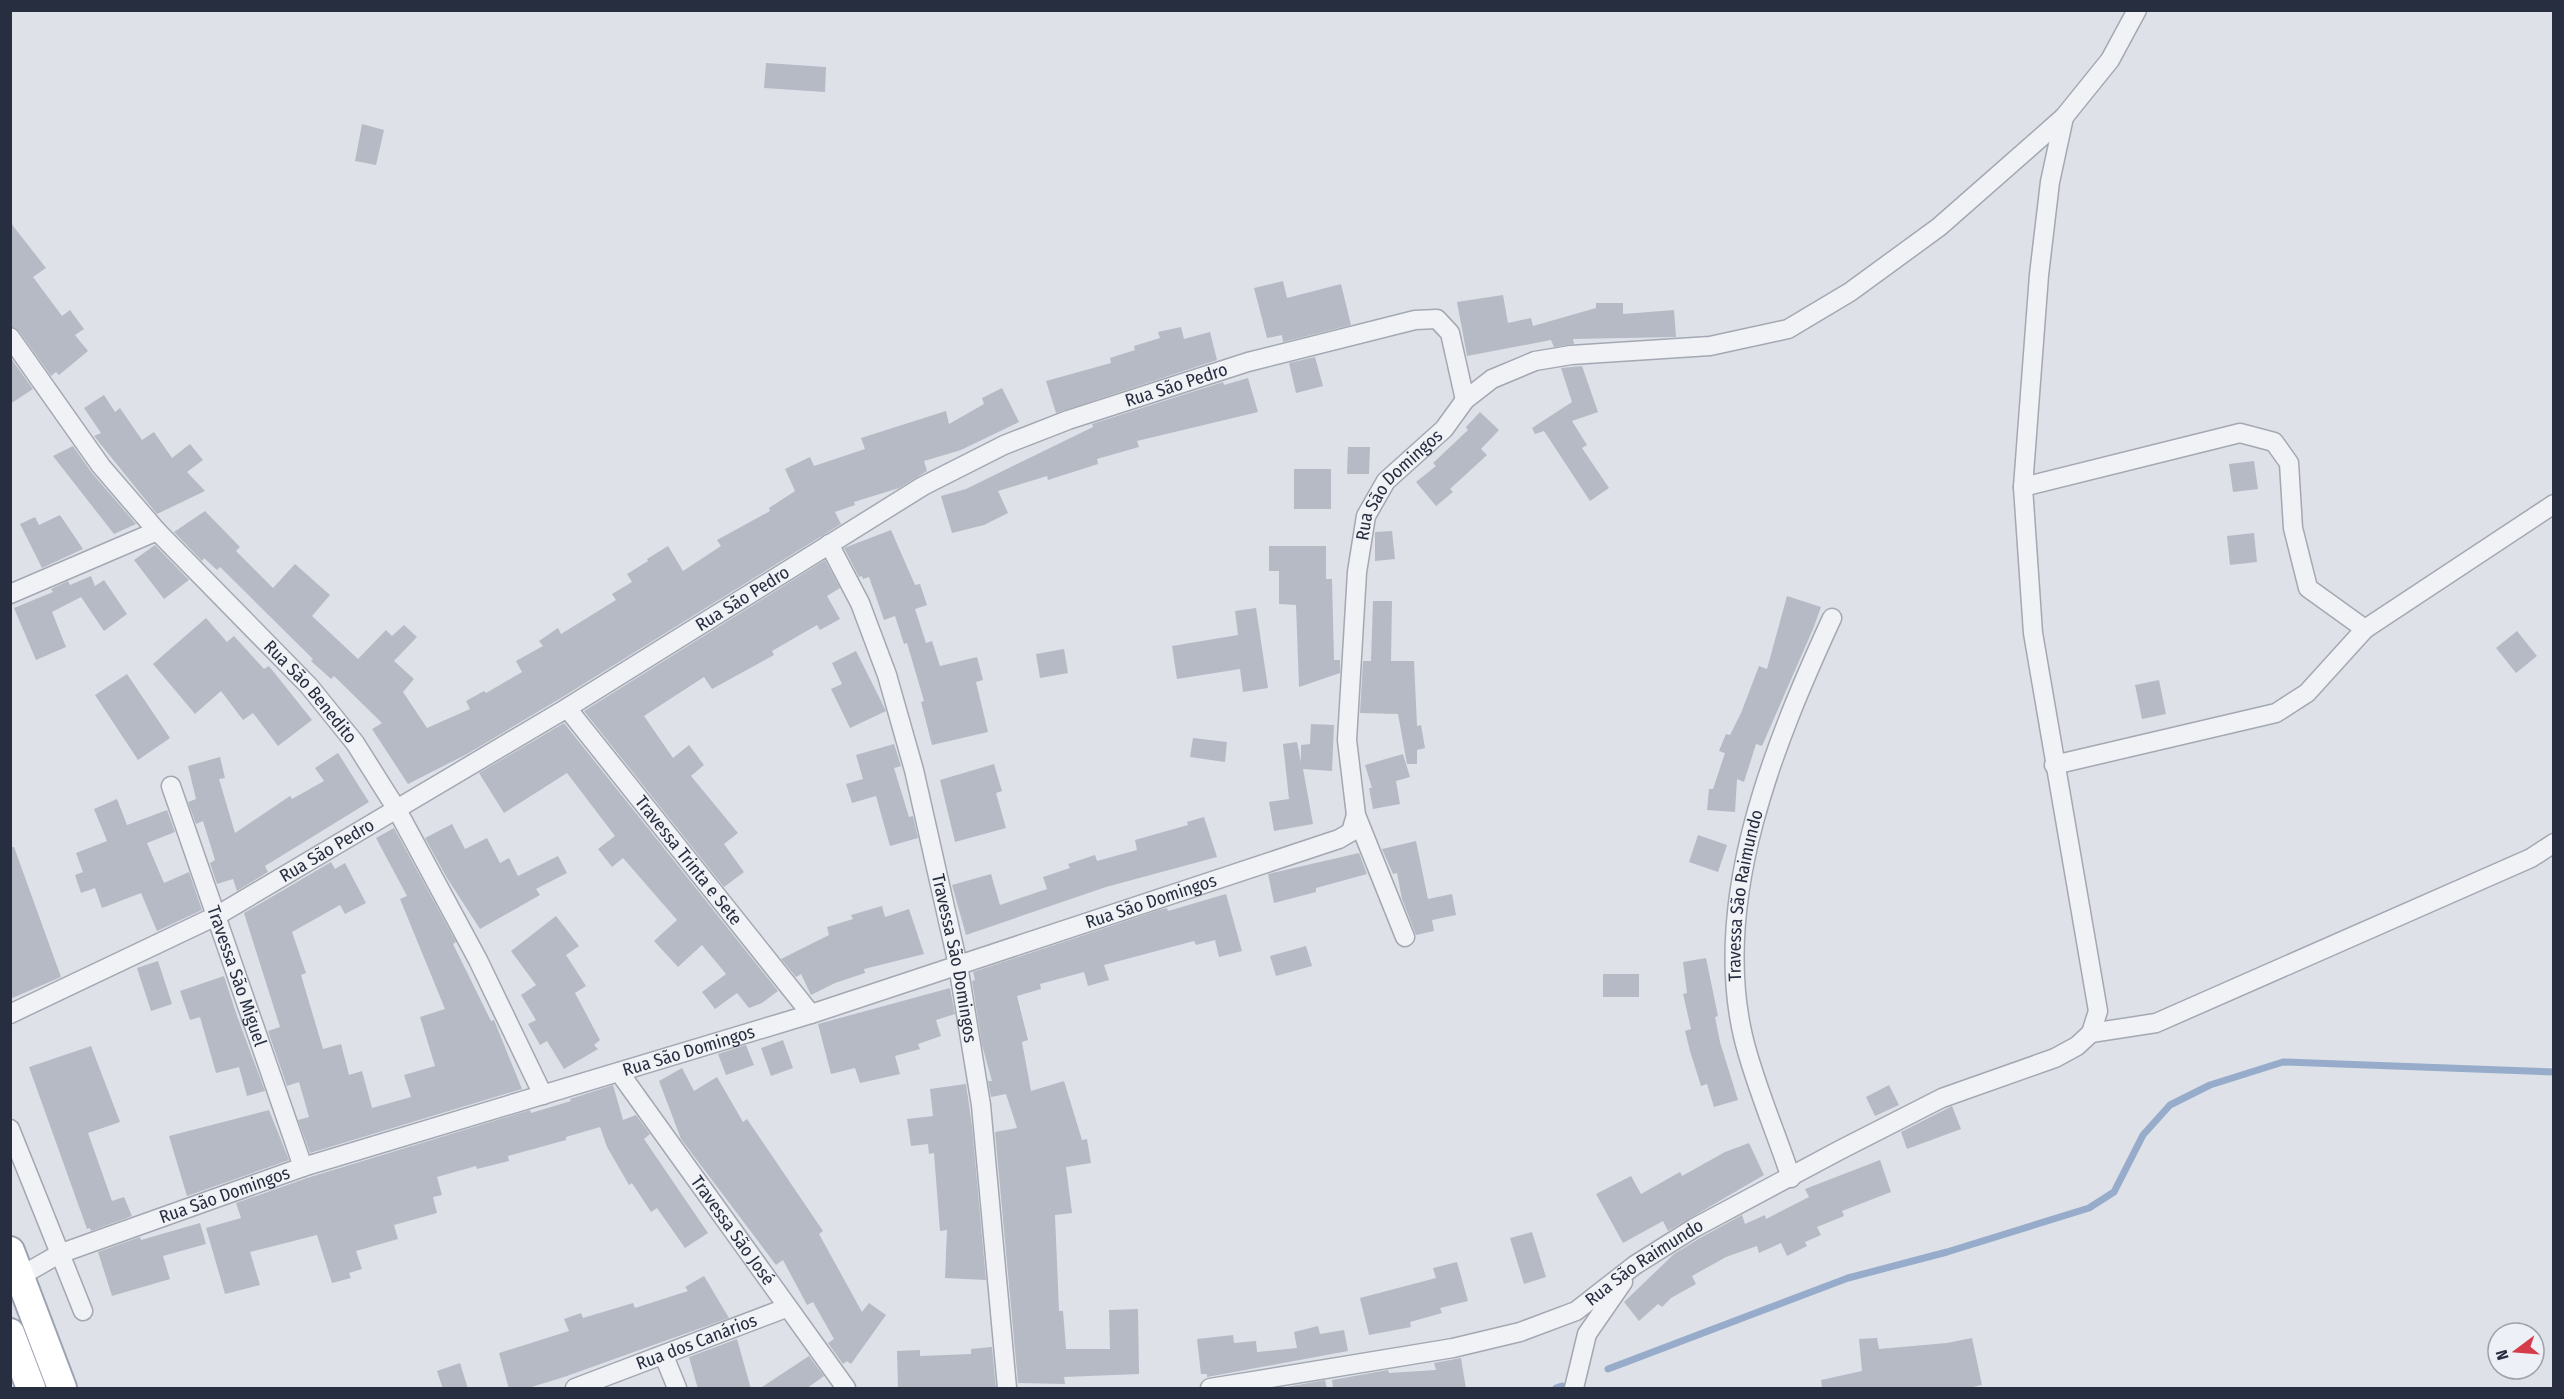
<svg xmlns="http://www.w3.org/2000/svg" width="2564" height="1399" viewBox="0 0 2564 1399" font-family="'Fira Sans Condensed',sans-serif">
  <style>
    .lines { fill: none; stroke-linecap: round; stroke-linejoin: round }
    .stream { stroke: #96acca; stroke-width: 7 }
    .building { fill: #b5bac5 }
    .minor-casing { stroke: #a3a8b2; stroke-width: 21 }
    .primary-casing { stroke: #9ca4b4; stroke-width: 32 }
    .minor { stroke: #f0f2f6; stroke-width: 18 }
    .primary { stroke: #fff; stroke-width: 28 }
    .labels { text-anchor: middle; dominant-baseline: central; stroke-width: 6; stroke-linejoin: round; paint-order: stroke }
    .street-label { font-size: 18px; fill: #262e40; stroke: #edf0f6 }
  </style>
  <rect width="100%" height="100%" fill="#dee1e8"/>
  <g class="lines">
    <path class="stream" d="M1608,1369L1848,1278L1947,1252L2089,1208L2114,1192L2143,1135L2170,1105L2210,1085L2283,1062L2554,1072
      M1556,1388L1562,1386"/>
  </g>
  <path class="building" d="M766,63L826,67L825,92L764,88Z
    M362,124L384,130L376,165L355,161Z
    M10,222L46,268L33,277L62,316L70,310L84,329L75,335L88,351L59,375L56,372L51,376L19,331L10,326Z
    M1283,281L1287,298L1341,284L1351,325L1283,342L1282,335L1267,338L1254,288Z
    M1503,295L1508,323L1531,318L1533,326L1596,308V303H1623V314L1674,310L1676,337L1573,339L1574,344L1554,347L1551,340L1467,356L1457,302Z
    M1181,327L1184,339L1210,332L1217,360L1056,413L1046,381L1111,363L1110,358L1135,350L1134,346L1160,338L1158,332Z
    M10,357L33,389L10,404Z
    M1315,357L1323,386L1296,393L1289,363Z
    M1582,366L1598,412L1572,421L1587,445L1582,448L1609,488L1590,501L1544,431L1535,434L1532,428L1572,402L1561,368Z
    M1248,378L1258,412L1137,441L1139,447L1097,459L1098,464L1048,480L1047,476L998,491L1008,513L984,525L952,533L941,496L966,489L1093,427L1092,424L1223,382L1224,385Z
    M1002,388L1019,422L961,450L924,461L927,471L899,488L854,502L855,505L835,512L841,524L561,698L467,754L408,784L372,729L382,723L334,676L331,679L311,661L313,659L220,567L217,570L204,558L202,561L174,532L205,511L240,547L236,551L273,588L295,564L330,595L312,616L358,659L386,630L392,636L404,625L417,637L394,661L414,679L403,692L427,728L470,709L466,701L484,691L486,693L522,672L516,661L543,646L539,641L558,628L561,634L616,600L612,594L632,582L627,574L648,561L647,559L668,546L683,571L721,546L717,540L770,511L769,508L795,491L785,469L810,457L814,466L865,449L861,438L946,411L949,424L984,404L982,398Z
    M104,395L115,412L120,408L142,440L154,432L172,458L190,444L203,460L187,472L205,491L157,514L94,436L101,433L84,408Z
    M1480,412L1499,430L1481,449L1487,455L1450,489L1453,492L1436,506L1416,482L1436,466L1433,463L1468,430L1466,427Z
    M73,446L92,473L136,524L114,534L53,456Z
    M1348,447H1370L1369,474H1347Z
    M2254,461L2258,489L2233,492L2229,464Z
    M1294,469H1331V509H1294Z
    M60,515L83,549L42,568L20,524L35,517L39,525Z
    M891,530L915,585L920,584L927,605L915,609L926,643L932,641L940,666L977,657L983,680L976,682L988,732L932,745L921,702L924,701L907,643L904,644L895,616L884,620L869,577L863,579L862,576L859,577L844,548Z
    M1392,531L1395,559L1375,561V532Z
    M2254,533L2257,562L2230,565L2227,536Z
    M155,545L189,580L164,599L134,560Z
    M1269,546H1326V579H1332L1334,660H1340V673L1299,687L1296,605L1279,604V571H1269Z
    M825,560L840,588L827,596L840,619L820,630L817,625L772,651L774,655L712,689L704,677L644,716L673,758L689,745L704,765L691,776L738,833L724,844L744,872L724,887L584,711Z
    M91,576L95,586L104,580L127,614L104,631L81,597L52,612L66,647L36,660L14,608L53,592L51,589L68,581L70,585Z
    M1787,596L1821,607L1813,629L1762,746L1756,744L1744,782L1737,779L1735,812L1707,810L1709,789H1713L1725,753L1719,751L1726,734L1730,735L1741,713L1759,666L1767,669Z
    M1373,601H1392L1391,661H1414L1417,726L1421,725L1425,748L1417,750V764H1407L1398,714L1360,713L1363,661H1371Z
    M1256,608L1268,688L1243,692L1240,669L1177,679L1172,646L1238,635L1235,611Z
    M206,618L227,642L234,636L264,669L269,666L312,720L278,746L253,713L243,720L221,691L195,714L153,664Z
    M2517,631L2537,656L2516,673L2496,648Z
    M1064,649L1068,673L1040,678L1036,654Z
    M856,651L886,711L850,728L831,689L842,684L832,663Z
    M127,674L170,738L138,760L95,695Z
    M2159,680L2166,714L2142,719L2135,685Z
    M564,723L778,991L762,1003L749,1008L737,993L715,1009L702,992L726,974L702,945L678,967L654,941L677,920L623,858L612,867L598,849L615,836L567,773L504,813L479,773Z
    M1311,724L1334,725L1332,771L1303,769L1313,824L1274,831L1269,802L1289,799L1283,744L1297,742L1301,762V745L1310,744Z
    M1193,738L1227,742L1225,762L1190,757Z
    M894,744L901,766L894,768L909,817L913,816L918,838L890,846L876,796L852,803L846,784L863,779L856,755Z
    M338,753L369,802L265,866L268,872L237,891L233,879L217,884L210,863L215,860L203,821L196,824L188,802L196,799L188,766L220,757L225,778L219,779L235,833L290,796L292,799L324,781L315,768Z
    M1403,754L1410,777L1396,781L1400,804L1373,809L1369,788H1372L1365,765Z
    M994,764L1002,791L996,793L1006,828L955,842L940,780Z
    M117,799L127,825L167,810L175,832L147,843L164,883L189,872L202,910L157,931L141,893L102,908L95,888L81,893L75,875L83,872L76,853L107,841L94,809Z
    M1204,817L1217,857L1106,887L966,935L952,885L991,874L1000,905L1047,889L1043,877L1070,868L1068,864L1095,855L1097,861L1137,850L1135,840L1188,825L1187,822Z
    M452,824L465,849L487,838L500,863L509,858L518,876L558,856L567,873L536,889L540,895L480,929L447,878L425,838Z
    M394,828L456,942L453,944L491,1021L494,1020L522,1089L310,1153L298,1120L309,1117L299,1082L287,1086L268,1031L280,1027L244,913L331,862L335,869L345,863L366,903L345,914L340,905L292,932L306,973L301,975L323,1049L341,1044L349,1075L362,1071L372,1108L411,1097L404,1075L435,1066L420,1017L445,1009L400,899L407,896L376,838Z
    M1698,835L1727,845L1718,872L1689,862Z
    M1416,841L1428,899L1452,894L1456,915L1432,920L1434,931L1416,935L1402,899L1397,873L1393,874L1382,849Z
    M10,847H14L61,977L10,999Z
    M1359,853L1367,874L1316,888V892L1274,903L1268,874Z
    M1226,894L1242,951L1219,957L1215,940L1196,945L1194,941L1104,965L1109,980L1088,986L1084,972L1040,984L1041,989L1017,996L1028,1040L1022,1042L1031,1091L1064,1081L1082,1140L1087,1139L1091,1163L1066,1167L1072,1213L1055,1215L1059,1311H1063L1066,1349H1110L1109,1310L1138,1309L1139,1374L1064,1377L1065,1384L1018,1383L995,1132L1017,1128L1006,1094L991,1097L988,1081H992L982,1045L972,981L975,980L973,972L1159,910L1167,908L1168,911Z
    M882,906L885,917L909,909L924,954L864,969L865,973L835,983L811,995L801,974L796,977L781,959L829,935L827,927L853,919L851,915Z
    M556,916L579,946L566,955L586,986L575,993L600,1040L594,1045L598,1049L564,1069L547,1041L540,1045L528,1024L536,1020L521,995L536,985L511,951Z
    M1306,946L1312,966L1276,976L1270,956Z
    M1706,958L1718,1016L1715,1017L1720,1042L1738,1100L1714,1107L1707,1084L1701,1086L1690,1051L1685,1031L1691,1029L1683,994L1687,993L1683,962Z
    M158,961L172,1004L151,1011L137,968Z
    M1603,974H1639V997H1603Z
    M224,976L237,1016L265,1091L247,1096L239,1067L216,1073L200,1017L190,1020L180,991Z
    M950,988L955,1014L936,1020L941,1036L918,1044L920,1049L895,1056L900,1074L860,1083L855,1068L831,1074L818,1024Z
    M783,1040L793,1068L771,1076L761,1048Z
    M746,1045L754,1065L726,1075L718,1054Z
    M91,1046L120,1122L88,1133L112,1201L124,1197L132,1216L91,1231L90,1228L87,1229L29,1067Z
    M682,1068L694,1091L717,1077L743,1122L747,1119L823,1231L819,1234L862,1312L869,1303L886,1315L851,1364L847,1361L843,1364L828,1343L834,1339L813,1302L807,1305L783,1260L776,1265L681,1139L659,1081Z
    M966,1084L972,1126L986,1280L945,1278L947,1230L940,1231L934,1153L929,1154L928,1144L911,1146L907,1119L933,1116L930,1089Z
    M613,1085L623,1120L636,1115L650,1134L644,1139L708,1233L685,1248L657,1208L651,1212L632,1183L629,1185L607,1147L600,1127L566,1137V1140L508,1156L509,1161L477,1169L476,1166L437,1177L442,1195L433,1197L437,1213L394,1225L398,1239L356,1251L362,1269L349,1273L351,1278L332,1283L317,1235L250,1252L260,1285L225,1294L206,1228L241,1218L236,1203L307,1178L530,1110L531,1113L571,1101L570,1099Z
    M1889,1085L1899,1105L1875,1116L1866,1097Z
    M1952,1106L1961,1129L1907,1149L1901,1132Z
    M269,1110L289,1160L187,1196L169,1136Z
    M1749,1143L1764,1175L1668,1231L1663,1221L1623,1243L1596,1194L1631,1176L1641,1194L1680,1172L1682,1176L1725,1152Z
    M1880,1160L1891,1192L1842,1211L1844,1216L1817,1227L1821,1235L1805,1242L1807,1246L1787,1256L1781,1243L1759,1253L1757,1246L1726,1257L1692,1276L1696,1284L1671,1298L1662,1307L1658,1304L1639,1321L1624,1302L1674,1254L1700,1238L1742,1215L1745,1224L1765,1215L1766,1219L1809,1197L1805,1189Z
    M200,1223L206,1244L163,1256L170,1279L112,1296L98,1252L140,1237L141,1240Z
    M1532,1232L1546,1277L1524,1284L1510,1238Z
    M1457,1262L1468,1301L1440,1308L1442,1313L1410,1322L1411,1327L1369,1335L1360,1298L1436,1278L1433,1268Z
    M704,1276L729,1318L564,1377L525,1389H509L499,1353L569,1331L564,1319L581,1313L583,1318L633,1303L635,1308L688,1291L685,1287Z
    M1318,1326L1320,1334L1344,1330L1348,1351L1207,1377V1374H1201L1197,1339L1233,1335L1234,1343L1256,1341L1257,1352L1297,1348L1294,1332Z
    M1877,1338L1879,1349L1947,1343L1972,1338L1982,1385L1964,1389H1822L1821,1380L1862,1371L1859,1339Z
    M737,1339L751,1389H698L689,1357Z
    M992,1347L996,1389H898L897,1351L920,1350V1356L971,1354V1349Z
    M809,1356L824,1376L806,1389H759Z
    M1461,1358L1466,1389H1333L1332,1380L1388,1370L1389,1373L1436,1370L1434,1363Z
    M460,1363L468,1389H443L437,1371Z
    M1325,1380L1327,1389H1276Z"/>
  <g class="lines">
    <defs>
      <g id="minor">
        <path id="s1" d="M10,337L101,466L157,531L309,686L355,743L396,808L478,960L543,1095"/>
        <path d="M2023,487L2240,433L2274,442L2289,463L2293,528L2308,588L2365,629"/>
        <path id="s2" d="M829,544L860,603L887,675L914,770L958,965L981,1105L1007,1388"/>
        <path d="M10,594L157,531"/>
        <path id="s3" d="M567,708L811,1014"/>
        <path d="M2054,765L2276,713L2307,693L2365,629L2554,504"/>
        <path id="s4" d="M171,786L303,1167"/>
        <path id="s5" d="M1405,937L1356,815L1347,740L1357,572L1366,516L1386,481L1444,429L1465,400L1492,379L1535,361L1571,355L1710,346L1788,329L1850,292L1939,227L2064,117L2110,60L2137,10"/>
        <path id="s6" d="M10,1014L218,915L567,708L923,486L1004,445L1068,420L1248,362L1415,320L1437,319L1450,333L1465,400"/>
        <path d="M2091,1033L2156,1023L2531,858L2554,843"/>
        <path id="s7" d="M619,1072L846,1388"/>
        <path d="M10,1129L83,1311"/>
        <path id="s8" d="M1791,1178C1776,1132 1754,1083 1743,1036C1711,897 1775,742 1832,618"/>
        <path id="s9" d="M12,1281L59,1254L303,1167L811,1014L1339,839L1351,832L1356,815"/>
        <path d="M664,1356L677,1388"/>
        <path id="s10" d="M575,1388L786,1308"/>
        <path id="s11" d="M1210,1388L1453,1348L1520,1332L1576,1311L1635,1265L1694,1228L1840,1150L1942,1098L2055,1058L2077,1046L2091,1033L2098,1011L2033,633L2023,487L2039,275L2050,182L2064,117"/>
        <path d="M1574,1388L1587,1334L1623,1282"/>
      </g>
      <path id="primary" d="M10,1251L62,1388
        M10,1333L31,1388"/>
    </defs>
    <use href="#minor" class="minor-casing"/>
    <use href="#primary" class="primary-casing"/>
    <use href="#minor" class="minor"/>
    <use href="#primary" class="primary"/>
  </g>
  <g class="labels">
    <g class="street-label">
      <text stroke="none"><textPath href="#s6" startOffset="1329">Rua São Pedro</textPath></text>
      <text stroke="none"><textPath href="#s5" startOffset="476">Rua São Domingos</textPath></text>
      <text stroke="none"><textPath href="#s6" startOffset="843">Rua São Pedro</textPath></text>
      <text stroke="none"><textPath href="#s1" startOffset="466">Rua São Benedito</textPath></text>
      <text stroke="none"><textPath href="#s6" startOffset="357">Rua São Pedro</textPath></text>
      <text stroke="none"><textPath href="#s3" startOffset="195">Travessa Trinta e Sete</textPath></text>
      <text stroke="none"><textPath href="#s8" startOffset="292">Travessa São Raimundo</textPath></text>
      <text stroke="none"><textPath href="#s9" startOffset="1202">Rua São Domingos</textPath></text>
      <text stroke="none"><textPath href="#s2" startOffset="435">Travessa São Domingos</textPath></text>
      <text stroke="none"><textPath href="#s4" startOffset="201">Travessa São Miguel</textPath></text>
      <text stroke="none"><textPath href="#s9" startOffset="716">Rua São Domingos</textPath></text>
      <text stroke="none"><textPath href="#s9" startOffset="230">Rua São Domingos</textPath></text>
      <text stroke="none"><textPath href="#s7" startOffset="195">Travessa São José</textPath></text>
      <text stroke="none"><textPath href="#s11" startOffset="459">Rua São Raimundo</textPath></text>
      <text stroke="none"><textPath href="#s10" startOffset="130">Rua dos Canários</textPath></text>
    </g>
  </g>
  <rect width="2564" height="1399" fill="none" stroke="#262e40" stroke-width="24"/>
  <g transform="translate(2516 1351) rotate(254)"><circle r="28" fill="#edf0f6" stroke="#9da2ad" stroke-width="1.5"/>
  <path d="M0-4.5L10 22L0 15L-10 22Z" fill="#d53b49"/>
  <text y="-9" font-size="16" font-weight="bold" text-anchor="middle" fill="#262e40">N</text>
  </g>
</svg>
